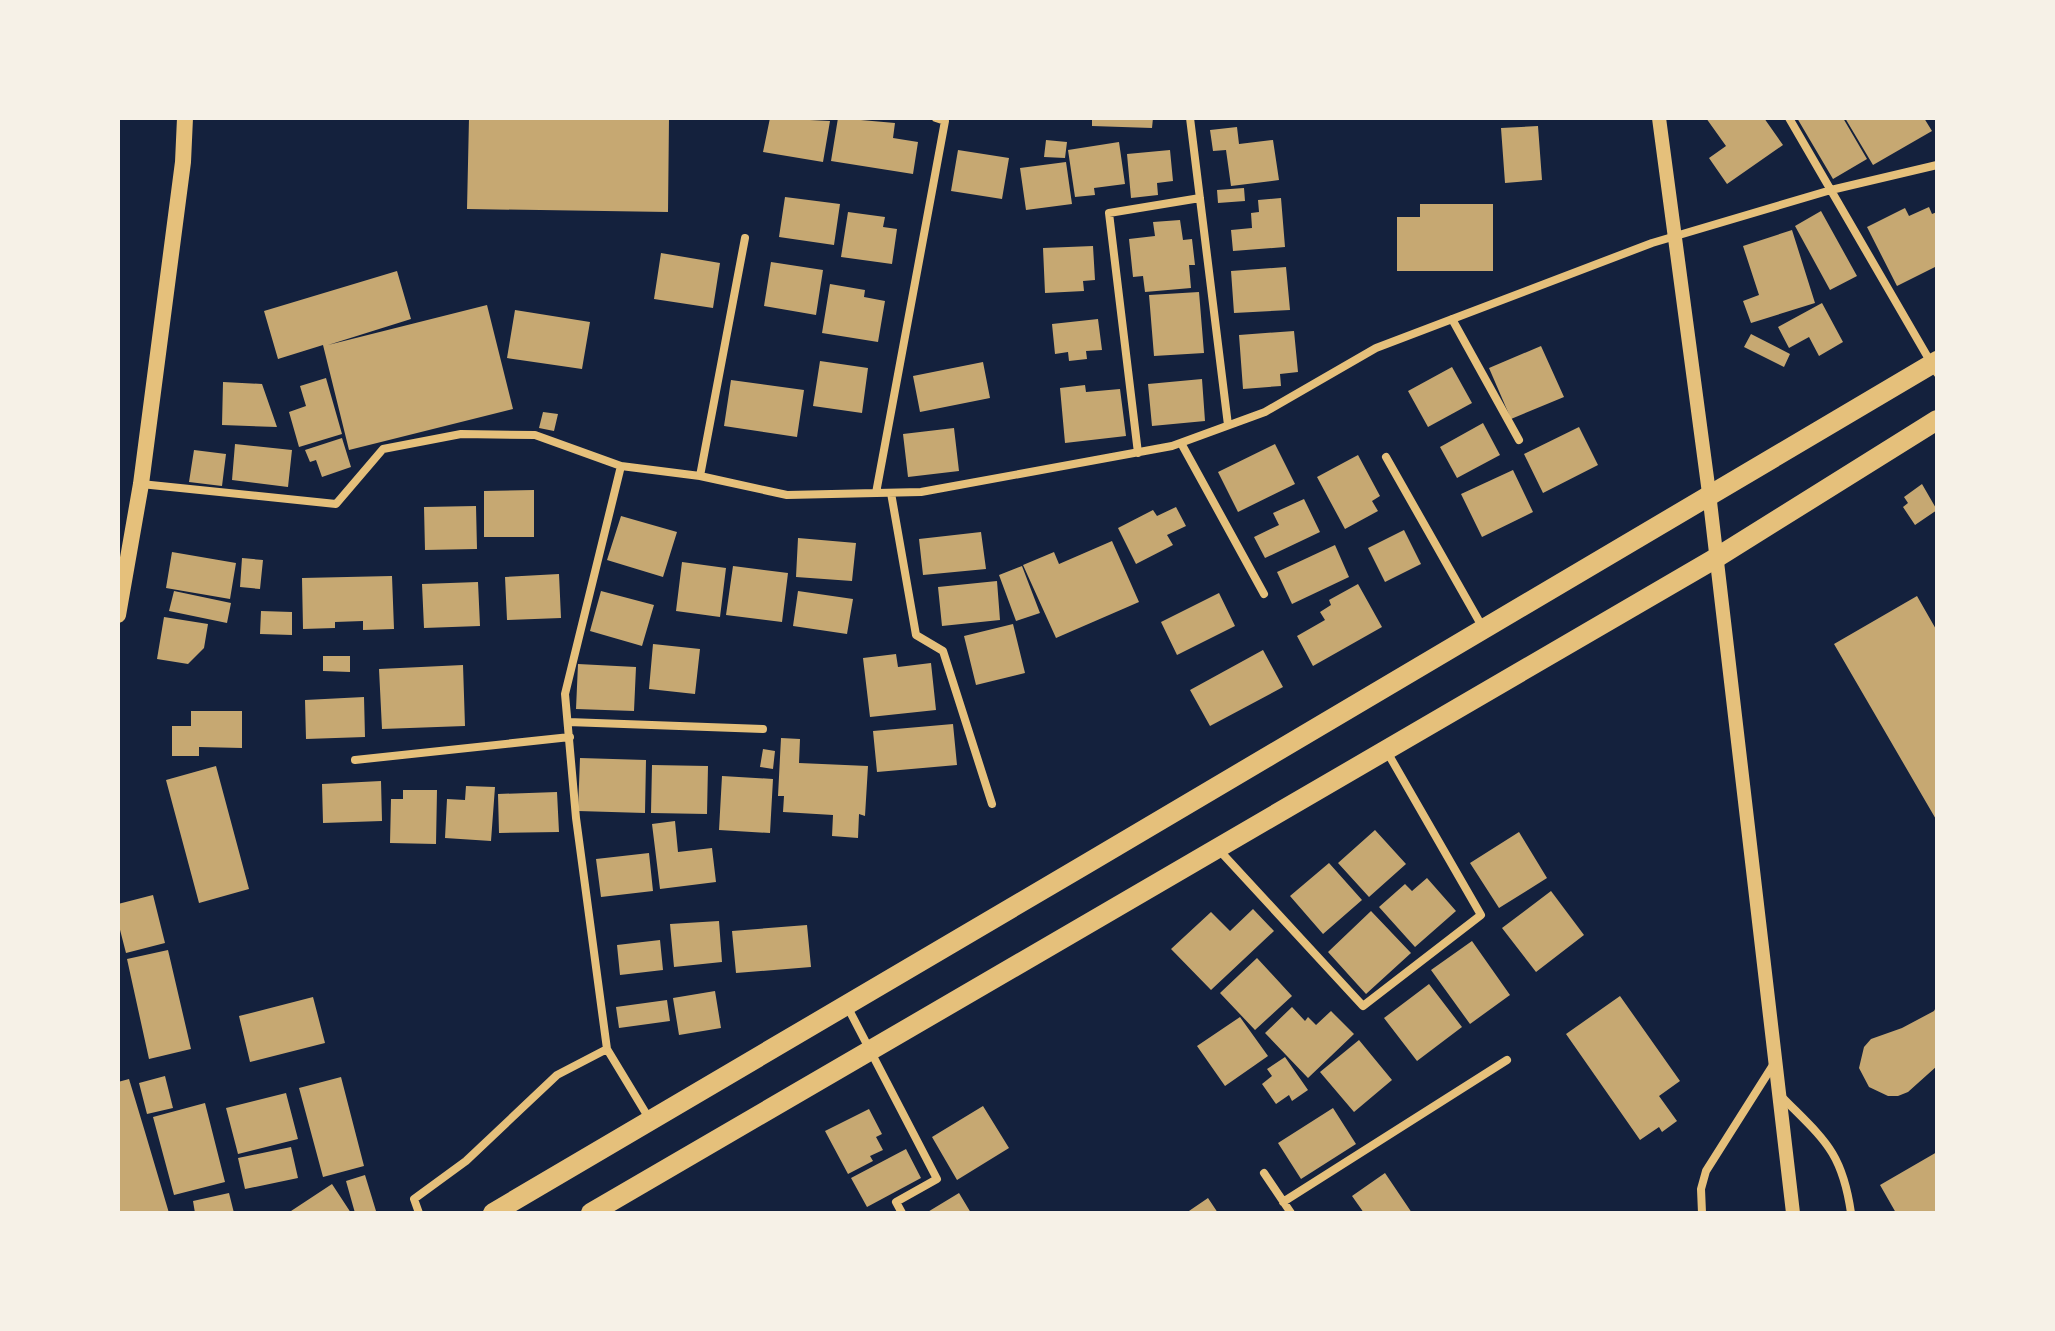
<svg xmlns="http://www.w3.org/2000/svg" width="2055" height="1331" viewBox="0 0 2055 1331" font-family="Bitter,serif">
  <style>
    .building { fill: #c6a872 }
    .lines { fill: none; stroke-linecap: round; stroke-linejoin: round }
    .minor { stroke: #e5c07b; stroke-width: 8 }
    .tertiary { stroke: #e5c07b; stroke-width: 14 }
    .secondary { stroke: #e5c07b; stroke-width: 16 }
    .primary { stroke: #e5c07b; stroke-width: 20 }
  </style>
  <rect width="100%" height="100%" fill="#14213d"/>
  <path class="building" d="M469,118H669L668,212L467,209Z
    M770,118L830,121L823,162L763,152Z
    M838,118L895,123L893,138L918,142L913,174L831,161Z
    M1092,118H1153L1152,128L1092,126Z
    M1706,118H1764L1783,145L1727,184L1709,158L1726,146Z
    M1797,118H1843L1867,159L1833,179Z
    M1845,118H1924L1932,131L1873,165Z
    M1538,126L1542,180L1505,183L1501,128Z
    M1237,127L1239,144L1273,140L1279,180L1231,186L1226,150L1213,151L1210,130Z
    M1046,140L1067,142L1065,158L1044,157Z
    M1119,142L1125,184L1094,188L1095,195L1075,197L1068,150Z
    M958,150L1009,158L1002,199L951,191Z
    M1170,150L1173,181L1157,183L1158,195L1131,198L1127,154Z
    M1066,162L1072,204L1026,210L1020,168Z
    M1244,188L1245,201L1218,203L1217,190Z
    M785,197L840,204L834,245L779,237Z
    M1281,198L1285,247L1233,251L1231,230L1252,228L1251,213L1259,212L1258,200Z
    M1420,204H1493V271H1397V217H1420Z
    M1929,207L1932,214L1937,212V266L1897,286L1867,227L1905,208L1909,216Z
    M1821,211L1857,276L1830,290L1795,226Z
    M848,212L885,217L883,227L897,229L892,264L841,257Z
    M1180,220L1183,240L1192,239L1195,265H1189L1191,288L1145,292L1143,276L1133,277L1129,239L1155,236L1153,222Z
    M1792,230L1815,303L1751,323L1743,301L1759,295L1743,246Z
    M1093,246L1095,280L1083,281L1084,291L1045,293L1043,248Z
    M661,253L720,263L713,308L654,299Z
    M771,262L823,270L816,315L764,306Z
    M1286,267L1290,310L1234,313L1231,271Z
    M397,271L411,319L328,345L487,305L513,409L349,450L323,345L278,359L264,311Z
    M830,284L865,290L864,297L885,301L878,342L822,333Z
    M1199,292L1204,353L1154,356L1149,295Z
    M1822,303L1843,342L1819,356L1809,337L1789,348L1778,327Z
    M515,310L590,322L582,369L507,358Z
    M1098,319L1102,350L1086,351L1087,359L1069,361L1068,352L1055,354L1052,324Z
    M1294,331L1298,372L1280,374L1281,386L1243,389L1239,335Z
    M1751,334L1790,354L1784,367L1744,347Z
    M1541,346L1564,397L1511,419L1489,368Z
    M820,361L868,368L862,413L813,406Z
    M983,362L990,398L920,412L913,376Z
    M1452,367L1472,403L1428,427L1408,391Z
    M326,378L342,434L299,447L289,412L306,406L300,386Z
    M1202,379L1205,421L1152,426L1148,384Z
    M731,380L804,390L797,437L724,426Z
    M223,382L262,384L277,427L222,425Z
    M1085,385L1086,392L1120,389L1126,436L1065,443L1060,388Z
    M543,412L558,414L554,431L539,428Z
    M1483,423L1500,455L1457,478L1440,447Z
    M1579,427L1598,465L1543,493L1524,454Z
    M954,428L959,471L908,477L903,434Z
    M342,438L351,467L322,477L316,460L310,462L305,450Z
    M235,444L292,450L288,487L232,480Z
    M1275,444L1295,484L1238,512L1218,472Z
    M194,450L226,454L222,486L189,482Z
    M1358,455L1380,496L1372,501L1378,511L1345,529L1317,477Z
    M1513,470L1533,512L1482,537L1461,494Z
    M1922,484L1937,510L1915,525L1903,507L1908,503L1904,497Z
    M534,490V537H484V491Z
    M1304,499L1320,532L1265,558L1254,537L1279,525L1273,513Z
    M476,506L477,549L425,550L424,507Z
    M1176,507L1186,526L1167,535L1173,545L1136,564L1118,528L1153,510L1157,516Z
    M621,516L677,532L663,577L607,560Z
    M1404,530L1421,564L1385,582L1368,548Z
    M981,532L986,569L923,575L919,539Z
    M798,538L856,543L852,581L796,577Z
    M1112,541L1139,602L1056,638L1023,565L1054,552L1059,564Z
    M1335,545L1349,577L1292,604L1277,572Z
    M172,552L236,563L230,599L166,588Z
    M242,558L263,560L260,589L240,587Z
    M682,562L726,568L720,617L676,611Z
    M733,566L788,573L782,622L726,615Z
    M1022,566L1040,613L1016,621L999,575Z
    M559,574L561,618L507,620L505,577Z
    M392,576L394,629L363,630V621L335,622V628L303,629L302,578Z
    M997,581L1000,620L942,626L938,587Z
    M478,582L480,626L424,628L422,584Z
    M1358,584L1382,627L1313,666L1297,636L1325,620L1320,612L1331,605L1329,600Z
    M174,591L231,603L227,623L169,611Z
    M601,591L654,605L642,646L590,631Z
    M798,591L853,599L847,634L793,626Z
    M1219,593L1235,626L1177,655L1161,622Z
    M1917,596L1937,631V821L1834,644Z
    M261,611L292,612V635L260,634Z
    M164,617L208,624L204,648L188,664L157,659Z
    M1013,624L1025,673L976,685L964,636Z
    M653,644L700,649L695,694L649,689Z
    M1263,650L1283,687L1210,726L1190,690Z
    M896,654L898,667L931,663L936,710L870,717L863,658Z
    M323,656H350V672L323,671Z
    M578,664L636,667L634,711L576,709Z
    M463,665L465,726L382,729L379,669Z
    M364,697L365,737L306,739L305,700Z
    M191,711H242V748L199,747V756H172V726H191Z
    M953,724L957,765L877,772L873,731Z
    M781,738L800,739L799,763L868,766L865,816L859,814L858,838L832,836L833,815L783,812L784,796H778Z
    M763,749L775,751L773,769L760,767Z
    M580,758L646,760L645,813L578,811Z
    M652,765L708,766L707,814L651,813Z
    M216,766L249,889L199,903L166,780Z
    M722,776L773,779L770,833L719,830Z
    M381,781L382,821L323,823L322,784Z
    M466,786L495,787L491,841L445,838L447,799L465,800Z
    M403,790H437L436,844L390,843L391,799H403Z
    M557,792L559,832L499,833L498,794Z
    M675,821L678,852L712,848L716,882L660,889L652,824Z
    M1375,830L1406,864L1369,897L1338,863Z
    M1519,832L1547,878L1499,908L1470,863Z
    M649,853L653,891L601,897L596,859Z
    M1329,863L1362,900L1323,934L1290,896Z
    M1427,878L1456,911L1415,947L1379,907L1405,884L1412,891Z
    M1551,891L1584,935L1536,972L1502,928Z
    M153,895L165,943L126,953L118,922V904Z
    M1253,909L1274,931L1211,990L1171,949L1211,912L1230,931Z
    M1371,911L1411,953L1366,994L1328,952Z
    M719,921L722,962L674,967L670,924Z
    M807,925L811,967L736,973L732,931Z
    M660,940L663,970L620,975L617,945Z
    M1472,941L1510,995L1470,1024L1431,970Z
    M168,950L191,1049L149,1059L127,959Z
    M1257,958L1292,996L1255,1030L1220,993Z
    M1429,984L1462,1027L1417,1061L1384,1018Z
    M715,991L721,1028L679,1035L673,998Z
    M1620,996L1680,1081L1659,1096L1677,1121L1662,1132L1659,1127L1640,1140L1566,1034Z
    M313,997L325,1043L250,1062L239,1016Z
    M667,1000L670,1021L619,1028L616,1007Z
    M1937,1005V1066L1908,1092L1898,1096H1888L1869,1087L1859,1068L1864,1047L1871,1039L1902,1028L1934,1011Z
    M1292,1007L1305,1021L1308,1017L1316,1025L1331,1011L1354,1034L1308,1078L1265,1033Z
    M1240,1017L1268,1056L1225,1086L1197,1046Z
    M1359,1040L1392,1080L1354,1112L1320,1072Z
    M1285,1057L1308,1090L1292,1101L1289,1095L1276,1104L1262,1084L1272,1076L1267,1069Z
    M165,1076L173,1108L147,1114L139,1083Z
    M341,1077L364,1166L323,1177L299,1088Z
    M129,1079L145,1132L169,1213H118V1082Z
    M286,1093L298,1139L238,1154L226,1108Z
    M205,1103L225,1182L174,1195L153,1117Z
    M983,1106L1009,1148L957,1180L932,1137Z
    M1333,1108L1356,1144L1301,1179L1278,1143Z
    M869,1109L882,1134L876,1137L883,1150L870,1156L873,1161L848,1174L825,1131Z
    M291,1147L298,1178L245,1189L238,1158Z
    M906,1149L921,1178L867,1207L851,1178Z
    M1937,1152V1213H1896L1880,1185Z
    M1385,1173L1412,1213H1364L1352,1196Z
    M365,1175L376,1211L355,1213L346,1181Z
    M332,1184L351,1213H288Z
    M229,1193L234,1213H195L193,1201Z
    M959,1193L971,1213H926Z
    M1208,1198L1218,1213H1186Z"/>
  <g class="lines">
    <path class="minor" d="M1190,118L1228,425
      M1789,118L1937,373
      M1452,319L1519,440
      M1181,443L1264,594
      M1138,453L1109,213L1200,198
      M1386,457L1483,628
      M621,466L565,694L576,818L607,1049L650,1120
      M700,476L745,238
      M141,484L336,504L383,449L461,434L535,435L621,466L700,476L787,495L921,492L1172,446L1265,412L1376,348L1652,243L1831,190L1937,165
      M876,493L945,121L936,118
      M891,493L916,635L943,651L992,804
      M568,722L763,729
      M355,760L570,737
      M1219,850L1363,1006L1481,915L1386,750
      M847,1006L937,1179L896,1202L902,1213
      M1780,1095C1823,1139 1842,1150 1851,1213
      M1264,1173L1291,1213
      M1283,1202L1507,1060
      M419,1213L414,1199L466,1161L557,1075L607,1049
      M1702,1213L1701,1189L1706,1171L1775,1062"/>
    <path class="tertiary" d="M1659,118L1709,493L1793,1213"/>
    <path class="secondary" d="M118,615L141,484L183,162L185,118"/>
    <path class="primary" d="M493,1213C975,930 1456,646 1937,361
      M591,1213L1716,558L1937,420"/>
  </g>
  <rect width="2055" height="1331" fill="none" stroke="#f6f1e7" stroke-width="240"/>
</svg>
